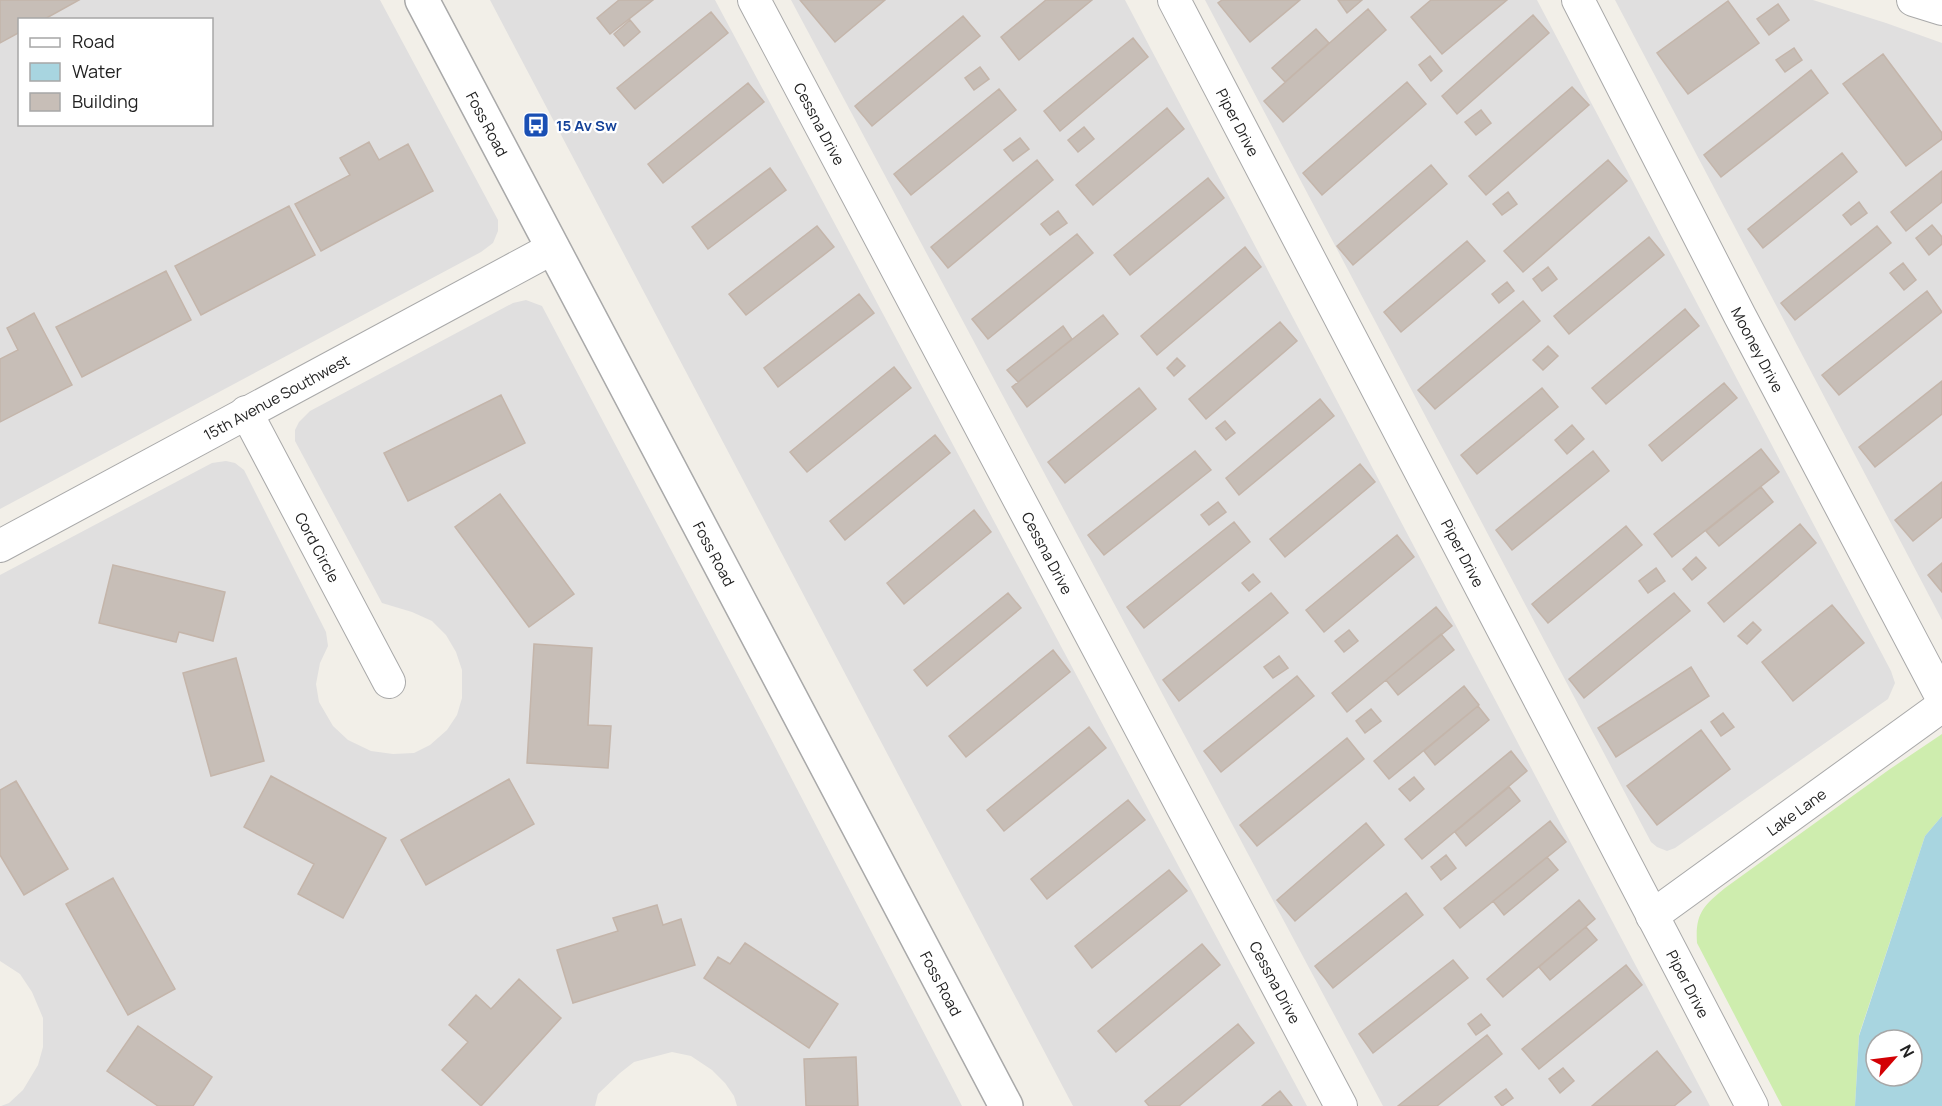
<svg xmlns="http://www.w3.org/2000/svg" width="1942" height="1106" viewBox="0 0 1942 1106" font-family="Manrope,sans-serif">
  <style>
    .residential { fill: #e0dfdf; fill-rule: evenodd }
    .grass { fill: #ceedae }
    .water { fill: #a8d5e0; fill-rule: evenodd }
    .building { fill: #c7beb7; stroke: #c4b5aa; stroke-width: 1.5 }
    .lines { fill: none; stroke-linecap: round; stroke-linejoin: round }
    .minor-casing { stroke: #a9a9a9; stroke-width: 34 }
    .tertiary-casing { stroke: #a9a9a9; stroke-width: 36 }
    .minor { stroke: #fff; stroke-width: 32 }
    .tertiary { stroke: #fff; stroke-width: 33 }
    .labels { text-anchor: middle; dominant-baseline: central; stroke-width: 4.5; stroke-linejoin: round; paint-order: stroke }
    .street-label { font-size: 15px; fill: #222; stroke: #fff }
    .transit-label { font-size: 15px; font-weight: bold; fill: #164399; stroke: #fff; text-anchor: start }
  </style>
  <rect width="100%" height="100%" fill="#f2efe8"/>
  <path class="residential" d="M0,0H380L498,220V231L493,243L481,252L0,509ZM20,20H212V124H20Z
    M490,0H715L1307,1106H1073Z
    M791,0H1125L1710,1106H1383Z
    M1205,0H1537L1891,671L1895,683L1888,699L1675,848L1667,851L1657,847L1651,842Z
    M1615,0H1813L1886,23L1942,43V620Z
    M526,300L542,306L771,739L962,1106H737L734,1096L725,1083L712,1070L691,1056L672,1052L634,1062L620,1073L598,1094L595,1106H1L9,1103L23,1090L38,1065L43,1047V1018L32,992L20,974L0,961V575L212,463L226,461L235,463L244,470L326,632L328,646L320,663L316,684L319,702L333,726L348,740L371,751L393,754L414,753L430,745L447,730L457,715L462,698V670L456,652L446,635L432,621L412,612L382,603L295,441V430L299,422L310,411L513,303Z"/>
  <path class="grass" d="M1942,734V816L1925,836L1859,1035L1855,1106H1782L1697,943C1695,914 1703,906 1725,888L1890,769Z"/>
  <path class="water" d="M1942,816V1106H1855L1859,1036L1925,836ZM1876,1040H1912V1076H1876Z"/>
  <path class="building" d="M0,0H79L43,20H20V32L0,43Z
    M619,0H653L610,34L597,18Z
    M800,0H885L835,42Z
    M1046,0H1092L1019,60L1001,37Z
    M1222,0H1300L1250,42L1218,3Z
    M1338,0H1362L1347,13Z
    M1431,0H1507L1442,54L1411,17Z
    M1728,1L1759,43L1688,94L1657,53Z
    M1778,4L1789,20L1769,35L1757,19Z
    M1368,9L1386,30L1283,122L1264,101Z
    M711,12L728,33L635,109L617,88Z
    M1533,15L1549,33L1457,114L1442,96Z
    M963,16L980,36L872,126L855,106Z
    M630,20L640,32L624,46L614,34Z
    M1316,29L1329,43L1285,82L1272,68Z
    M1133,38L1148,57L1060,131L1044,111Z
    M1794,48L1802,60L1785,72L1776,60Z
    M1883,54L1942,133V139L1906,166L1843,84Z
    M1430,56L1442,71L1431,81L1419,65Z
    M980,67L989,79L974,90L965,78Z
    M1811,70L1828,93L1721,177L1704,155Z
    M1407,82L1426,104L1322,195L1303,173Z
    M748,83L764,102L663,183L648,164Z
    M1572,87L1589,105L1486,195L1469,176Z
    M999,89L1016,110L911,195L894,174Z
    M1167,108L1184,129L1093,205L1076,185Z
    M1481,110L1491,123L1476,135L1465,122Z
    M1084,127L1094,139L1078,152L1068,140Z
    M1020,138L1029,149L1013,161L1004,150Z
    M369,142L379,160L408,144L433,191L321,251L295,204L350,175L340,158Z
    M1842,153L1857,172L1763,248L1748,229Z
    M1037,160L1053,180L948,268L931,247Z
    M1608,160L1627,181L1523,272L1504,251Z
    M1431,165L1447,184L1353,265L1337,246Z
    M770,168L786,190L708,249L692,227Z
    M1942,171V202L1906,231L1891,212Z
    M1208,178L1224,198L1130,275L1114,255Z
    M1508,192L1517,204L1502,215L1493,204Z
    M1859,202L1867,213L1851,225L1843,215Z
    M289,206L315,255L201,315L175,266Z
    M1058,211L1067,223L1050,235L1041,224Z
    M1932,225L1942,237V244L1929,255L1916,238Z
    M817,226L834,247L746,315L729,294Z
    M1877,226L1891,243L1795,320L1781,303Z
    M1077,234L1093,253L988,339L972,319Z
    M1649,237L1664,255L1569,334L1554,316Z
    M1467,241L1485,261L1401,332L1384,312Z
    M1245,247L1261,267L1157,355L1141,336Z
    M1903,263L1916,280L1904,290L1890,273Z
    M1548,267L1557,279L1542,291L1533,279Z
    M166,271L191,320L82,377L56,327Z
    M1507,282L1514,291L1499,303L1492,294Z
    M1927,291L1942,312L1839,395L1822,375Z
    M859,294L874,313L778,387L764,368Z
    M1523,301L1540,321L1435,409L1418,390Z
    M1685,309L1699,326L1606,404L1592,388Z
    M34,313L72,385L0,422V359L18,350L7,328Z
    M1103,315L1118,334L1027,407L1012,387Z
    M1280,322L1297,341L1206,419L1189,399Z
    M1063,326L1072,339L1018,382L1007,370Z
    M1548,346L1558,356L1543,370L1533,360Z
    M1177,358L1185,366L1174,376L1167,368Z
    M894,367L911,388L807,472L790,452Z
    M1942,381V414L1875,467L1859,447Z
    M1724,383L1737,398L1662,461L1649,445Z
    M1139,388L1156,409L1065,483L1048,462Z
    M1542,388L1558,407L1477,474L1461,455Z
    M501,395L525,443L408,501L384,453Z
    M1320,399L1334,416L1239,495L1226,478Z
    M1225,421L1235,433L1226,440L1216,428Z
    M1572,425L1584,439L1567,454L1555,440Z
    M935,435L950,453L845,540L830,521Z
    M1761,449L1779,472L1672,557L1654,534Z
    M1195,451L1211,470L1104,555L1088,535Z
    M1593,451L1609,471L1512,550L1496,530Z
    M1360,464L1375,482L1285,557L1270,539Z
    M1942,482V517L1913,541L1895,520Z
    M1761,487L1773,502L1719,546L1706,531Z
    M500,494L574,594L529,627L455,527Z
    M1218,502L1226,512L1209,525L1201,515Z
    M974,510L991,532L904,604L887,583Z
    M1234,522L1250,542L1144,628L1127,607Z
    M1800,524L1816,543L1724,622L1708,603Z
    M1626,526L1642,545L1548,623L1532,604Z
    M1397,535L1414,557L1324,632L1306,610Z
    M1696,557L1706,568L1692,580L1683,569Z
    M1942,563V592L1928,575Z
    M113,565L225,592L213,641L179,632L176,642L99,623Z
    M1656,568L1665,581L1648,593L1639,581Z
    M1253,574L1260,582L1249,591L1242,583Z
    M1008,593L1021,608L927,686L914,670Z
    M1271,593L1288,613L1179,701L1163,680Z
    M1674,593L1690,611L1584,698L1569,679Z
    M1832,605L1864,643L1793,701L1762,662Z
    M1436,607L1452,626L1347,712L1332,693Z
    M1753,622L1761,630L1747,644L1738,636Z
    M1349,630L1358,641L1344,652L1335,641Z
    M1441,634L1454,650L1398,695L1386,680Z
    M534,644L592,648L588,725L611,726L608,768L527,763Z
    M1053,650L1070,672L966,757L949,736Z
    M1279,656L1288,668L1273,678L1264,667Z
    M236,658L264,761L211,776L183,673Z
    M1691,667L1709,696L1616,757L1598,728Z
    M1297,676L1314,696L1221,772L1204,751Z
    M1464,686L1479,705L1389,779L1374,761Z
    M1478,706L1489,720L1435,765L1424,751Z
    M1371,709L1381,721L1365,733L1356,721Z
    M1723,713L1734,727L1721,736L1711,722Z
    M1089,727L1106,748L1004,831L987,810Z
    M1701,730L1730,769L1657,825L1627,786Z
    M1347,738L1364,759L1257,846L1240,825Z
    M1511,751L1527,771L1422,859L1405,839Z
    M271,776L386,838L343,918L298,894L314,864L244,827Z
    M1414,777L1424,789L1410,801L1399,789Z
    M509,779L534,824L426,885L401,840Z
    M16,781L68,869L24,895L0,855V790Z
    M1509,787L1520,801L1466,846L1455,832Z
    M1128,800L1145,820L1047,899L1031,879Z
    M1550,821L1566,842L1460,928L1444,908Z
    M1366,823L1384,845L1295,921L1277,900Z
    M1446,855L1456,868L1441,880L1431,867Z
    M1547,857L1558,870L1504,915L1493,901Z
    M1169,870L1187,891L1092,968L1075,946Z
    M113,878L175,989L128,1015L66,904Z
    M1406,893L1423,915L1333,988L1315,966Z
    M1579,900L1595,919L1503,997L1487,979Z
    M657,905L663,925L681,919L695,965L573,1003L557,950L618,931L613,918Z
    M1586,927L1597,940L1550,980L1539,967Z
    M745,943L838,1004L809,1048L704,978L718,957L730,964Z
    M1202,944L1220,965L1116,1052L1098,1031Z
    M1453,960L1468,978L1373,1053L1359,1034Z
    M1626,965L1642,985L1539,1069L1522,1049Z
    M519,979L561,1018L481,1106L442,1070L468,1042L449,1025L476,995L491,1009Z
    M1481,1014L1490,1025L1476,1035L1468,1024Z
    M1238,1024L1254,1043L1179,1106H1149L1145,1101Z
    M138,1026L212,1077L193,1106H158L107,1071Z
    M1487,1035L1502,1054L1437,1106H1398Z
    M1657,1051L1691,1092L1674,1106H1592Z
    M856,1057L858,1106H806L804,1059Z
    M1563,1068L1574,1081L1560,1093L1549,1079Z
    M1506,1089L1513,1098L1502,1106L1495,1097Z
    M1280,1091L1292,1106H1262Z"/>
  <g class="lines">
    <defs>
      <g id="minor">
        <path id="s1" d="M754,0L1341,1106"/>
        <path id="s2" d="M1174,0L1752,1106"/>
        <path id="s3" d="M1578,0L1740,316L1942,698"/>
        <path d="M1913,0L1942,9"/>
        <path id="s4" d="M246,412L389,682"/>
        <path id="s5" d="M0,546L553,248"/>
        <path id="s6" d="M1652,916L1942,706"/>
      </g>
      <g id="tertiary">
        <path id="s7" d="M422,0L1006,1106"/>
      </g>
    </defs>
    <use href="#minor" class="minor-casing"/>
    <use href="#tertiary" class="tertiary-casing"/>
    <use href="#minor" class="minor"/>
    <use href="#tertiary" class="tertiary"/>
  </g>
  <defs>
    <symbol id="bus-square" viewBox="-11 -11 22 22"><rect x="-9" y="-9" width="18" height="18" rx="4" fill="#1a4fb4" stroke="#fff"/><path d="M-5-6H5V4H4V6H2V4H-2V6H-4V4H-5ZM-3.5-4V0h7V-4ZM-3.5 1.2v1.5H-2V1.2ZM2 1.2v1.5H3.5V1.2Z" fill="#fff"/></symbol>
  </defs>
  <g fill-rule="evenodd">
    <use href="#bus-square" x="521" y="110" width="30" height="30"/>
  </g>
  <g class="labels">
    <g class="street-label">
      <text stroke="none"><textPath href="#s2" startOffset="138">Piper Drive</textPath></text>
      <text stroke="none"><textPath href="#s7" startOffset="140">Foss Road</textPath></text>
      <text stroke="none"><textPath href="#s1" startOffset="140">Cessna Drive</textPath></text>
      <text stroke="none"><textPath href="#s3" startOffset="393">Mooney Drive</textPath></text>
      <text stroke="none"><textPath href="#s5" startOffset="314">15th Avenue Southwest</textPath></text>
      <text stroke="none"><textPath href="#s4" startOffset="153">Cord Circle</textPath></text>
      <text stroke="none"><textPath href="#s7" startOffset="626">Foss Road</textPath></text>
      <text stroke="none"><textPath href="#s1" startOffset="626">Cessna Drive</textPath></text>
      <text stroke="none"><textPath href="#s2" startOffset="624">Piper Drive</textPath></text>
      <text stroke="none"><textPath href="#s6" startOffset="178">Lake Lane</textPath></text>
      <text stroke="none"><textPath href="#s1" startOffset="1112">Cessna Drive</textPath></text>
      <text stroke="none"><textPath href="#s7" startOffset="1112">Foss Road</textPath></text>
      <text stroke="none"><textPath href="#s2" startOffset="1110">Piper Drive</textPath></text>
    </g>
    <g class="transit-label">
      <text x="556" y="125">15 Av Sw</text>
    </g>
  </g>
  <rect x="18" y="18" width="195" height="108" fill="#ffffff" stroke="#a7a7a7" stroke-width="1.5"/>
  <rect x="30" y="38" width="30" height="9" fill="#ffffff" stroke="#a7a7a7" stroke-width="1.5"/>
  <text x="72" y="48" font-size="18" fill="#222222">Road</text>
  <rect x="30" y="63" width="30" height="18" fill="#a8d5e0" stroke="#a7a7a7" stroke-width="1.5"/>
  <text x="72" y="78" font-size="18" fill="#222222">Water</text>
  <rect x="30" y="93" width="30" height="18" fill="#c7beb7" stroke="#a7a7a7" stroke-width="1.5"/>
  <text x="72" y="108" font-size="18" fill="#222222">Building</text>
  <g transform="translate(1894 1058) rotate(62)"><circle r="28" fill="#ffffff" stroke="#a7a7a7" stroke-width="1.5"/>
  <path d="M0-4.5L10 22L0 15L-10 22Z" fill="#d30004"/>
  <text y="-9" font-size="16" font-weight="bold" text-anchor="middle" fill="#222222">N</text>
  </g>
</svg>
